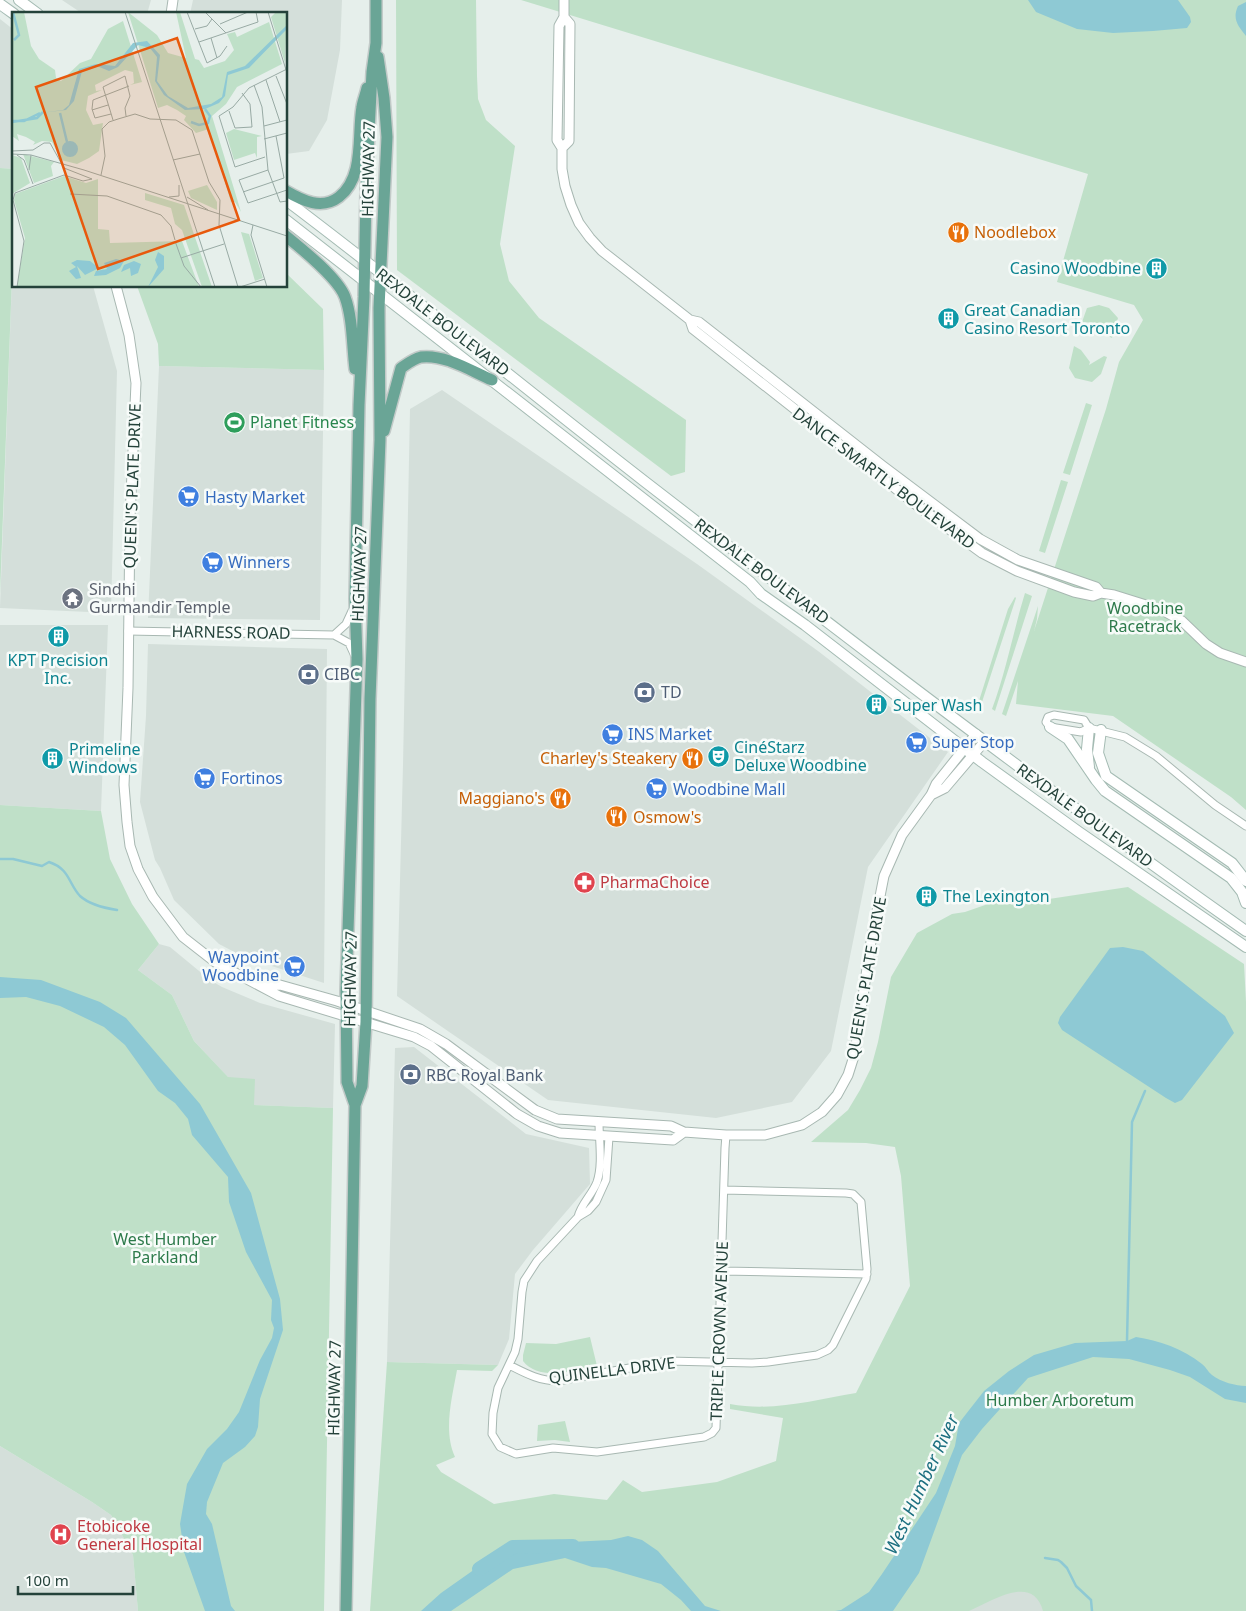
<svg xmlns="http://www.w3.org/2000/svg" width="1246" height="1611" viewBox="0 0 1246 1611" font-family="'Noto Sans',sans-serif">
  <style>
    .built { fill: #d4dfda }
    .green { fill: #bfe0c8 }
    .water { fill: #8ec9d4 }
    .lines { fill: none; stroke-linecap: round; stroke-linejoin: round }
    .stream { stroke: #8ec9d4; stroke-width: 2.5 }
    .river { stroke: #8ec9d4; stroke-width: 14 }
    .minor-casing { stroke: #a8b8b2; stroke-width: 9 }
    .tertiary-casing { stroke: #a8b8b2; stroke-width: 11 }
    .secondary-casing { stroke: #a4bbb3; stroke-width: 12 }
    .primary-casing { stroke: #c2cac8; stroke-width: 14 }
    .minor { stroke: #fff; stroke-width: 7 }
    .tertiary { stroke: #fff; stroke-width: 9 }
    .secondary { stroke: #fff; stroke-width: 10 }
    .primary { stroke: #6aa596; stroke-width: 11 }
    .labels { text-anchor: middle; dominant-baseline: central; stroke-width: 5; stroke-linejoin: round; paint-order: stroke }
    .street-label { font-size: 16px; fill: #24423a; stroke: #f7fbf9 }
    .food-label { font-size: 16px; fill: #c56008; stroke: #f7fbf9; text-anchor: start }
    .culture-label { font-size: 16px; fill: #0d838f; stroke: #f7fbf9; text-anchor: start }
    .leisure-label { font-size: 16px; fill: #27864d; stroke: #f7fbf9; text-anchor: start }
    .shop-label { font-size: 16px; fill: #366cbe; stroke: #f7fbf9; text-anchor: start }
    .worship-label { font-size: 16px; fill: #5b616d; stroke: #f7fbf9; text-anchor: start }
    .park-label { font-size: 16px; fill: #2d7a4b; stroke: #f7fbf9 }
    .service-label { font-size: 16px; fill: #4e5e75; stroke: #f7fbf9; text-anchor: start }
    .health-label { font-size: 16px; fill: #be3a42; stroke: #f7fbf9; text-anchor: start }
    .water-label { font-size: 18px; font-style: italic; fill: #1c6f80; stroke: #f7fbf9 }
    .inset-river { fill: none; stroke: #8ec9d4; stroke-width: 2.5 }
    .inset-road { fill: none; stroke: #98aaa4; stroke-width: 1 }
    .view { fill: #e8590c; fill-opacity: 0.15; stroke: #e8590c; stroke-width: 2.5 }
    .inset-edge { fill: none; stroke: #24423a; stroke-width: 2.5 }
  </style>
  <rect width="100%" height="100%" fill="#e6efeb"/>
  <path class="built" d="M62,0H151L147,14H83Z
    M193,0H342L340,50L327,120L309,151L286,154V14H190Z
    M0,19L14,30V169L0,168Z
    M14,225V286H93L117,371L111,613L0,608Z
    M159,366L324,370L320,620L148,618Z
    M442,390L697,564L818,651L948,752L868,867L831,1051L792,1102L716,1118L548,1100L397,996L403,765L410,409Z
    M0,625H108L101,811L0,805Z
    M148,644L327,649L324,983L244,957L219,944L174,900L160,868L155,860L140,802L146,716Z
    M159,944L170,947L210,980L222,987L260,1003L335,1024L333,1108L254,1105L194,1041L172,995L138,970Z
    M414,1047L526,1134L589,1148L590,1184L533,1250L515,1274L509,1339L498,1365L387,1362L395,1048Z
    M0,1446L92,1502L111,1515L133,1555L138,1611H0Z
    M1022,1582L1066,1611H943Z"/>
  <path class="green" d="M396,0H476L477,76L478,99L486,120L515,146L500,244L509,281L539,318L686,420L685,472L671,476L397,270Z
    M521,0H1246V810L1231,797L1113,716L1016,704L1018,681L1006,716L1002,714L1038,606L1037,619L1034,631L1106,409L1119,362L1143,320L1134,305L1057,282L1088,174Z
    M0,168L14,169V225L0,594Z
    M286,273L323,309L324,370L159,366L158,344L137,286H286Z
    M1099,305L1109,308L1118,318L1112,338L1110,337L1108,332L1099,327V323L1082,322L1087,308Z
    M1074,346L1081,350L1090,362L1089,365L1104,356L1107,357L1101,374L1092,382L1075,378L1069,368Z
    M1086,403L1092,405L1070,475L1063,473Z
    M1061,480L1068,482L1045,553L1039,551Z
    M1025,593L1032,596L995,711L992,709C1006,672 1013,632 1025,593Z
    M1015,597L1016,598L981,705L978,704L1008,609Z
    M0,805L101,811L110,859L132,904L159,944L138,970L172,995L194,1041L228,1077L255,1079L254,1105L333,1108L324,1611H138L133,1555L111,1515L92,1502L0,1446Z
    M1128,887L1244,964L1246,1002V1611H1043C1033,1573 992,1601 969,1611H370L387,1362L498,1365L492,1371L457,1370C452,1398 443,1431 455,1457L436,1465L441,1472L494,1504L554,1494L607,1500L623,1480L642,1492L695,1485L717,1482L776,1461L783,1418L730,1409V1404C773,1412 814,1400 856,1393L910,1286L901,1176L895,1147L866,1143L811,1142L848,1110L860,1090L871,1068L878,1042L891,977L917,933L952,914L965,912L988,904L1018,898L1049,899Z
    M590,1337L597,1366C576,1370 539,1382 523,1361V1355L526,1343L556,1344Z
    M565,1421L570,1442L555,1440L537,1441L538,1425Z"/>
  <path class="water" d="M1028,0H1178L1190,17L1191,22L1187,28L1153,31L1113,33L1077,29L1036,12Z
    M1246,2V36C1238,26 1232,19 1238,6Z
    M1123,947L1143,951L1225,1016L1234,1033L1182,1100L1175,1103L1166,1098L1062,1030L1058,1023L1060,1017L1110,948Z
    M0,977L41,980L100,1002L126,1018L200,1104L251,1193L280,1299L283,1330L260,1399L258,1427L255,1436L245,1447L223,1463L207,1502L206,1514L212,1524L231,1606L235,1611H205L184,1552L180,1524L187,1484L207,1449L227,1429L239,1412L260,1360L272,1338L274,1328L271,1320L272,1300L246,1252L229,1202L228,1177L192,1135L188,1119L175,1103L158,1091L125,1045L104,1027L60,1006L26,997L0,998Z
    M1136,1337C1158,1340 1184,1349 1202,1364C1206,1367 1208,1372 1212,1375C1221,1382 1236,1386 1246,1386V1403L1225,1399L1190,1377L1170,1370L1129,1359L1093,1357L1028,1378L982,1429L962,1455L919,1573L893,1611H835L841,1610L869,1592L882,1574L936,1493L955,1446L959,1423L984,1391L1009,1371L1034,1355L1075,1343L1127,1341Z
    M628,1536L642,1540L658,1551L705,1606L721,1611H691L681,1600L661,1584L606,1568L592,1567L565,1558L513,1569L451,1611H421L441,1593L485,1562L536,1545L556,1546L570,1542L611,1540Z"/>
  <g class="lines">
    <path class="stream" d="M0,859H13L42,866L49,862C70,869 68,883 80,896C90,905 104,908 117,910
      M1127,1341L1132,1122L1145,1091
      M1045,1558L1058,1560L1061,1562L1067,1568L1076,1586L1091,1600L1092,1611"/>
    <path class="river" d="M479,1569L513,1547L573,1546"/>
    <defs>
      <path id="minor" d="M128,631L334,635L346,624L352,611
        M334,635L349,643L354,654
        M1089,728L1084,720L1054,715L1048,717L1046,722L1050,727L1081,732L1089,728L1125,737L1156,756L1215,805L1246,826
        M609,1137L606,1180L596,1202L588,1211L578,1217L537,1261L524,1281L522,1292L518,1339L515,1352L498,1388L493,1413L492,1434L500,1447L516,1454L553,1448L597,1452L704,1437L712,1433L716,1428L725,1148L726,1135
        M578,1217C581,1204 592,1195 597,1182C603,1164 599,1141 599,1122
        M722,1271L867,1274
        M509,1365C525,1373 539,1381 558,1381L668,1361L752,1363L768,1362L817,1355L828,1350L833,1345L866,1279L867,1269L861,1202L853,1194L846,1193L724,1190"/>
      <path id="tertiary" d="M564,0V17L559,26L557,140L562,148V169L565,186L571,205L579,223L590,238L602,251L690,320L693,329L919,507L982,553L1017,571L1074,592L1093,596L1101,593L1114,595L1162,610L1182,621L1206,644L1220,653L1246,662
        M171,14L173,0
        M562,148L569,141L570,24L564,17
        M116,286L129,335L136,383L130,518L128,688L124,785L127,822L130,846L138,869L153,897L183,937L215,962L279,996L414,1037L431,1046L517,1114L538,1126L560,1133L673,1140L684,1132
        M690,320L699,322L883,466L980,539L1018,560L1096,587L1101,593
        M931,795L945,788L985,741
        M264,986L280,985L337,1001L420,1029L446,1044L535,1110L557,1119L671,1126L684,1132L726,1135H765L802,1125L822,1112L837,1095L848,1075L855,1053L870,947L884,876L902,835L931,795L936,784L976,734"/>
      <path id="secondary" d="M19,0L38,14
        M0,4L14,14
        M286,200C407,291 524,388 644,481C842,634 1041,787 1246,931
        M286,220L750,582L761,594L805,625L982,762L1079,832L1246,947
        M1050,727L1068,739L1096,780L1105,791L1231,878L1242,892L1246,903
        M1089,728L1087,749L1089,767
        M1101,730L1098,753L1106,776L1232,863L1246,881"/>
      <path id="primary" d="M286,191C303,201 322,210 339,197C365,177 357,135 362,107C363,100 366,94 367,88
        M286,236C302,249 338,278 345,297C353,319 352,346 355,369
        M384,431L401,368C407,364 413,359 421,357C445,354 471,371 492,380
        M355,1105L362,1086L366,1022L370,699L380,440L379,308L387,137L384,98L378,57
        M346,1611L355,1105L347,1082L346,991L357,659L355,599L359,405L364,297L366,192L372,72L376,43V0"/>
    </defs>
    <use href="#minor" class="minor-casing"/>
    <use href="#tertiary" class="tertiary-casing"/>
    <use href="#secondary" class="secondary-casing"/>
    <use href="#primary" class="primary-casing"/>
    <use href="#minor" class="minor"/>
    <use href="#tertiary" class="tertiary"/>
    <use href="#secondary" class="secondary"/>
    <use href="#primary" class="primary"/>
  </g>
  <defs>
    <symbol id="restaurant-disc" viewBox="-11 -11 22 22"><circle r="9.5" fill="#e8710a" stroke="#f7fbf9"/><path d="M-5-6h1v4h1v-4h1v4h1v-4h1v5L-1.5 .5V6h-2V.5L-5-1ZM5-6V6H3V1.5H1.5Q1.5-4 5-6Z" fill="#fff"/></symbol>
    <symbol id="building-disc" viewBox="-11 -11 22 22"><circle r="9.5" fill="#0f9aa8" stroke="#f7fbf9"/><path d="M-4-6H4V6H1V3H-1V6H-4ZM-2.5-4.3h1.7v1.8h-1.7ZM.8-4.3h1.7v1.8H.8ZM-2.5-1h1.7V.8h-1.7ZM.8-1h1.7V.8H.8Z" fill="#fff"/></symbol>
    <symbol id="stadium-disc" viewBox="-11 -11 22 22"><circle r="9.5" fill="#2e9e5b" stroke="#f7fbf9"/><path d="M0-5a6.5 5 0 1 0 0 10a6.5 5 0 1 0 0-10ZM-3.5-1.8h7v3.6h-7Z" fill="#fff"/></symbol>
    <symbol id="supermarket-disc" viewBox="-11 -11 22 22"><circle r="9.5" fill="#3f7fe0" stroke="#f7fbf9"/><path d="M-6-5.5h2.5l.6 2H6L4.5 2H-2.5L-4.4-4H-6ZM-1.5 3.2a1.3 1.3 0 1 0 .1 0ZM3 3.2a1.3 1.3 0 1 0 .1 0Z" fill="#fff"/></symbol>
    <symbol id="temple-disc" viewBox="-11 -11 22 22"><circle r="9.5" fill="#6b7280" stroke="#f7fbf9"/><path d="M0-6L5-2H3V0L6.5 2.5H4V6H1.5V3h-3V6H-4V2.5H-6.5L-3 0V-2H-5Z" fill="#fff"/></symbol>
    <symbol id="bank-disc" viewBox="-11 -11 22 22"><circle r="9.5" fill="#5c6f8a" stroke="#f7fbf9"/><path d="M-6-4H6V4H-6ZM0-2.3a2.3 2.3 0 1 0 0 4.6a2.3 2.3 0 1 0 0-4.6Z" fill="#fff"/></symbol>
    <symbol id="theatre-disc" viewBox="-11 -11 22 22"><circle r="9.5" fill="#0f9aa8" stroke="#f7fbf9"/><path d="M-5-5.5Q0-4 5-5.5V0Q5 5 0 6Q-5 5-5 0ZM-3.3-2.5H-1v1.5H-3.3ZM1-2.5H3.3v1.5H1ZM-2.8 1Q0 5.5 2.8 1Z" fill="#fff"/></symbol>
    <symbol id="pharmacy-disc" viewBox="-11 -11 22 22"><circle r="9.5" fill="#e0444e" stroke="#f7fbf9"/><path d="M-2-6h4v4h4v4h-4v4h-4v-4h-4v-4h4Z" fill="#fff"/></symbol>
    <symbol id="hospital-disc" viewBox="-11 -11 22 22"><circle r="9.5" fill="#e0444e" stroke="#f7fbf9"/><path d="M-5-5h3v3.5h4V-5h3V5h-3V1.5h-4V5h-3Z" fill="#fff"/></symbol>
  </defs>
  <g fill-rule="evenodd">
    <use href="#restaurant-disc" x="946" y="220" width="25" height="25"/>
    <use href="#building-disc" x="1144" y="256" width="25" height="25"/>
    <use href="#building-disc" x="936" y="306" width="25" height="25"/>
    <use href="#stadium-disc" x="222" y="410" width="25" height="25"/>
    <use href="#supermarket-disc" x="176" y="484" width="25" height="25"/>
    <use href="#supermarket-disc" x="200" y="550" width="25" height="25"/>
    <use href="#temple-disc" x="60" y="586" width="25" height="25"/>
    <use href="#building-disc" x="46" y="624" width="25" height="25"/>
    <use href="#bank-disc" x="296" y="662" width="25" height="25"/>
    <use href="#bank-disc" x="632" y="680" width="25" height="25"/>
    <use href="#building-disc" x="864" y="692" width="25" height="25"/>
    <use href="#supermarket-disc" x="600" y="722" width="25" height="25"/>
    <use href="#supermarket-disc" x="904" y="730" width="25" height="25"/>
    <use href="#theatre-disc" x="706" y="744" width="25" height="25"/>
    <use href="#building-disc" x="40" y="746" width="25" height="25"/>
    <use href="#restaurant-disc" x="680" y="746" width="25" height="25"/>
    <use href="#supermarket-disc" x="192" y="766" width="25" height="25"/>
    <use href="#supermarket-disc" x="644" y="776" width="25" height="25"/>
    <use href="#restaurant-disc" x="548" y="786" width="25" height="25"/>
    <use href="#restaurant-disc" x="604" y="804" width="25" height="25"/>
    <use href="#pharmacy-disc" x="572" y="870" width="25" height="25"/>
    <use href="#building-disc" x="914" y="884" width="25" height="25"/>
    <use href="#supermarket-disc" x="282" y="954" width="25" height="25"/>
    <use href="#bank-disc" x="398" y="1062" width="25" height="25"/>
    <use href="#hospital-disc" x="48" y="1522" width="25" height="25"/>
  </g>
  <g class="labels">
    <g class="street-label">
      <text transform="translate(368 169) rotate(-89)">HIGHWAY 27</text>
      <text transform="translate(443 322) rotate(38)">REXDALE BOULEVARD</text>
      <text transform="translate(884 478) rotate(37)">DANCE SMARTLY BOULEVARD</text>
      <text transform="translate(132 486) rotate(-88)">QUEEN'S PLATE DRIVE</text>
      <text transform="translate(762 571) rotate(37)">REXDALE BOULEVARD</text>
      <text transform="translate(359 574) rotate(-88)">HIGHWAY 27</text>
      <text transform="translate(231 632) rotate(1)">HARNESS ROAD</text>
      <text transform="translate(1085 815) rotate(36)">REXDALE BOULEVARD</text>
      <text transform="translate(866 978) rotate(-80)">QUEEN'S PLATE DRIVE</text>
      <text transform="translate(350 979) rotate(-89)">HIGHWAY 27</text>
      <text transform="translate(719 1331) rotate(-88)">TRIPLE CROWN AVENUE</text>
      <text transform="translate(612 1370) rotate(-7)">QUINELLA DRIVE</text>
      <text transform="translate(334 1388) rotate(-89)">HIGHWAY 27</text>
    </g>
    <g class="food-label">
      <text x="974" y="232">Noodlebox</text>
      <text x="677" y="758" text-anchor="end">Charley's Steakery</text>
      <text x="545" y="798" text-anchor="end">Maggiano's</text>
      <text x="633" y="817">Osmow's</text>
    </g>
    <g class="culture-label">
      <text x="1141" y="268" text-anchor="end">Casino Woodbine</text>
      <text x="964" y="310">Great Canadian<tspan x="964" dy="18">Casino Resort Toronto</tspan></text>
      <text x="58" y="660" text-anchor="middle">KPT Precision<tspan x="58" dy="18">Inc.</tspan></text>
      <text x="893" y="705">Super Wash</text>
      <text x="734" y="747">CinéStarz<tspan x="734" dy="18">Deluxe Woodbine</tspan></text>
      <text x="69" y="749">Primeline<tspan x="69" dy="18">Windows</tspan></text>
      <text x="943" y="896">The Lexington</text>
    </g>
    <g class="leisure-label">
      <text x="250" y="422">Planet Fitness</text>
    </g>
    <g class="shop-label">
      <text x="205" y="497">Hasty Market</text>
      <text x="228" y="562">Winners</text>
      <text x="628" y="734">INS Market</text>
      <text x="932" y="742">Super Stop</text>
      <text x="221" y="778">Fortinos</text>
      <text x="673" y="789">Woodbine Mall</text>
      <text x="279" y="957" text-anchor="end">Waypoint<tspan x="279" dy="18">Woodbine</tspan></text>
    </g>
    <g class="worship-label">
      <text x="89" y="589">Sindhi<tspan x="89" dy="18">Gurmandir Temple</tspan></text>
    </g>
    <g class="park-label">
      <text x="1145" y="608">Woodbine<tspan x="1145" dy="18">Racetrack</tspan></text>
      <text x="165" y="1239">West Humber<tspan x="165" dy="18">Parkland</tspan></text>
      <text x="1060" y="1400">Humber Arboretum</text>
    </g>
    <g class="service-label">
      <text x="324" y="674">CIBC</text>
      <text x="661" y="692">TD</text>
      <text x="426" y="1075">RBC Royal Bank</text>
    </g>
    <g class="health-label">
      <text x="600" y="882">PharmaChoice</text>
      <text x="77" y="1526">Etobicoke<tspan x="77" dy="18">General Hospital</tspan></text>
    </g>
    <g class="water-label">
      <text transform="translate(921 1484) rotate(-65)">West Humber River</text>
    </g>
  </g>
  <g transform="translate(12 12)">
    <rect width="275" height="275" fill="#e6efeb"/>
    <path d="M0,0H12L19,34L27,47L43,58L44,66L49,69L68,51L79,47L96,17L111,9L130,70L118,73L122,71L121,60L113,58L83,73L84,79L90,78L76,84L74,98L81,113L91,111L87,139L77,146L65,152L49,148L40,130L30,129L21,133L23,130L14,125L5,122L7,129L0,124ZM116,0L145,23L156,41L174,46L164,0H168L183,47L187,48L192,56L213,49L222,38L215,22L223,20L225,25L257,10L270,52L225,75L214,92L200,104L229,200L223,190H219L197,117L184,121L172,108L174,104L165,98L155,93L146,96ZM264,0H275L273,51L259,5ZM222,117L250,124L245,125V146L243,141L222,148L214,121ZM11,142L42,150L39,154L41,164L22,171ZM0,143L9,146L18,171L0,182ZM52,164L74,171L86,167V217L97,218L98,231L170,229L187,275H5L13,226L2,188L3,182ZM195,173L205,190V198L179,186L176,179ZM133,181L172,193L200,275H190L170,218L163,212L159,196L133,188ZM229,220L237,222L251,266L243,269Z" fill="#bfe0c8"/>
    <path d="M275,13L274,18L237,56L216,63L213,84L207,91L193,97L173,98L152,83L143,69L145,45L138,36L126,33L106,55L97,59L85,54L70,59L62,89L54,98L28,101L51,98L57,93L67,57L84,52L103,54L121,31L135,29L148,43L145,69L156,84L176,96L199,92L210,85L215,60L233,54ZM50 137a8 8 0 1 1 16 0a8 8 0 1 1-16 0ZM146,240L152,244V257L136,275L146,255L143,248ZM104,247L112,249L108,256L94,263L82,264L84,259L95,257L92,251ZM65,248L78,249L87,256L73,263L65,254L69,266L64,267L57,259L64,255L59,251ZM122,249L129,252L126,261L119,264L118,256L109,260L112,253Z" fill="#8ec9d4"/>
    <path class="inset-river" d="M1,0L7,23L2,28M48,101L55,130M0,109H12L28,101M0,110L25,106L31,100M179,110L187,113L196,111L198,104L193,97"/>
    <path class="inset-road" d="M113,0L203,275M175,0L195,51L208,44L215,34M193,0L214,21M256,0L275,61M208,12L236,0M183,17L195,14L200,7M199,26L205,46M187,30L246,10L244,0M264,64L275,92M254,68L268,110M242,73L250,95L256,158L268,190L275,189M80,98L96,93M217,99L223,116L240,115L238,92L230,81M99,102L83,106L80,97L81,88L117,74M106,107L123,102L138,107L164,108L180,118L197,170L208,188L207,213L226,275M101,108L91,75L113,64L118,84L113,96L114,104M252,114L275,108M252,127L275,121M0,139L21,138L32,131H38L52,156L80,167M0,142L19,143L72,158L275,224M5,143L12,148L21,172M253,145L223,155L207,104L221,95L237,76L275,57M161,148L188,142M17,158L19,143M256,158L227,168L236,191L275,178M89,163L93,144L90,117L97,110L106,107M231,180L272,166L264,124M58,182L95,184L149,203L159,214L163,228M157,185L167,184V173M175,185L196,198M241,213L239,223L255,275M163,229L172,254L189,275M169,246L212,232M5,275L12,229L1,188L3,181L52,163L71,169L80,167M228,275L253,267"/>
    <path class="view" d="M165,26L227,208L86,257L24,75Z"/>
    <rect width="275" height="275" class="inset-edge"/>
  </g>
  <path d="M18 1586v8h115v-8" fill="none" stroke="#24423a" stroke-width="2.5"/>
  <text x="25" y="1586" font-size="15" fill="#24423a" stroke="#f7fbf9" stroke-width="4" paint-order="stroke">100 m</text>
</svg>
